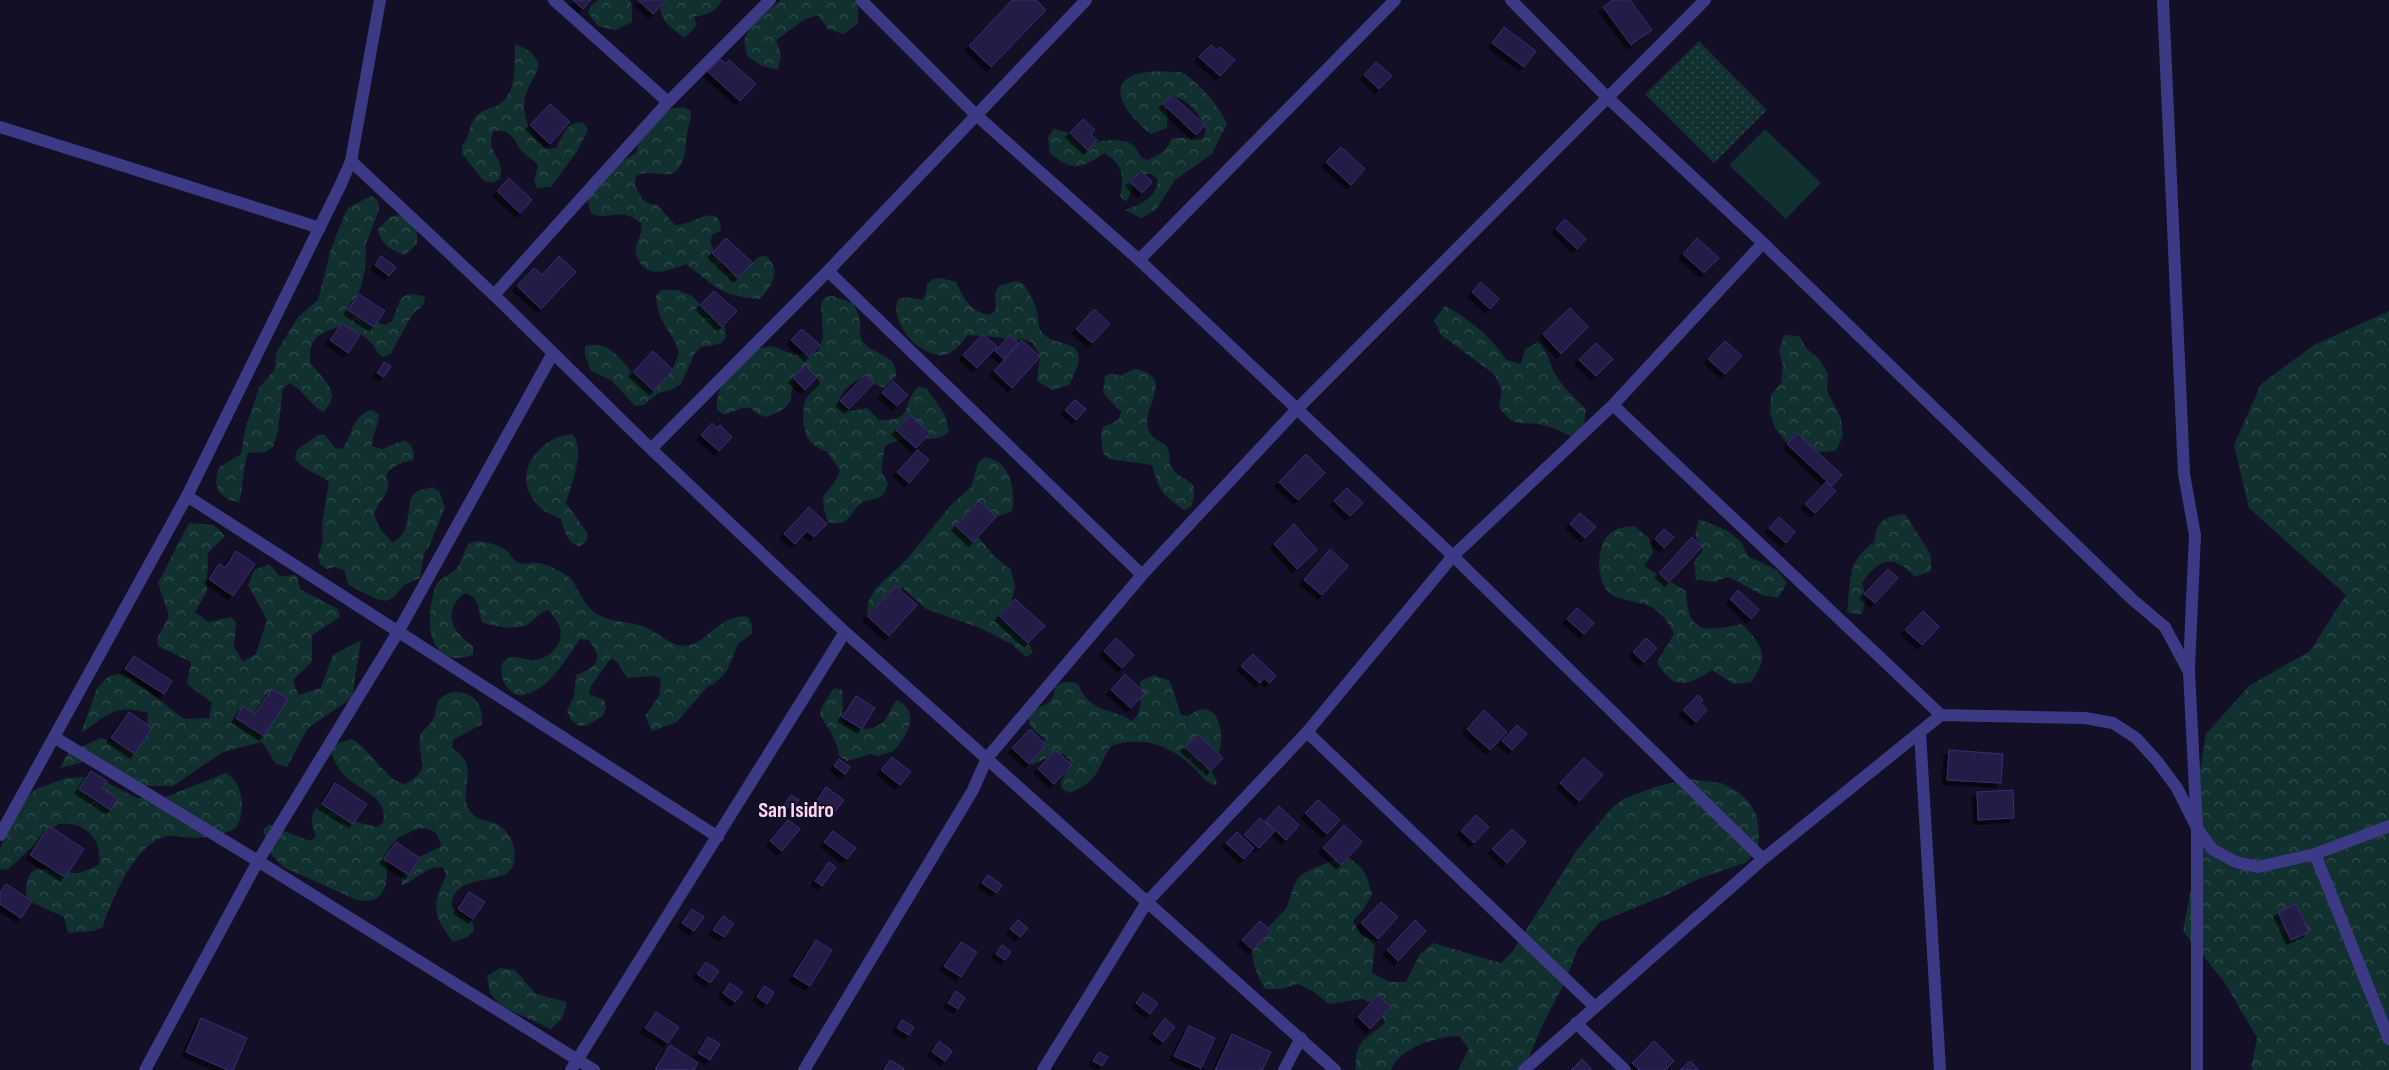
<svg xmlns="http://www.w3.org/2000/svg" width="2389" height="1070" viewBox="0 0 2389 1070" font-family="'Sofia Sans Condensed',sans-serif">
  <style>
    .grass { fill: #12302f }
    .forest { fill: url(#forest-crowns) }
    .park { fill: url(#park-dots) }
    .building { fill: #241b47; stroke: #3b2d73; filter: url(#shadow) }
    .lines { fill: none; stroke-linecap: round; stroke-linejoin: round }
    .minor { stroke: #3d3a85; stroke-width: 12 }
    .labels { text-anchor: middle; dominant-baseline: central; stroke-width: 4; stroke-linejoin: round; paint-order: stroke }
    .district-label { font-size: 22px; font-weight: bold; fill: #ffd6f0; stroke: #130f26 }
  </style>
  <defs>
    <pattern id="forest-crowns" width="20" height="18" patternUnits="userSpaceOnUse" patternTransform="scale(1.25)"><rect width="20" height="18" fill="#12302f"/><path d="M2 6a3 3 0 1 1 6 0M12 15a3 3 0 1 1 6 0" fill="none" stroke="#344d4e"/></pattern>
    <pattern id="park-dots" width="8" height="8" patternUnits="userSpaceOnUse" patternTransform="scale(1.25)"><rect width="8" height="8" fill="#12302f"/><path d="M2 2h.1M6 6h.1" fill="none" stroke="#344d4e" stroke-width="1.8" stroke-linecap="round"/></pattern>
    <filter id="shadow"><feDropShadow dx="-4.5" dy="4.5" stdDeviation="0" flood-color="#0009"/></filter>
  </defs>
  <rect width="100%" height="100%" fill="#130f26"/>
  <path class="grass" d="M1765,129L1821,183L1786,219L1729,165Z"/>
  <path class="forest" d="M599,0H630L632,6V22L615,30L598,26L588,13L591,5Z
    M662,0H722C716,13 707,14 694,17L697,25L685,38C672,29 655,18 662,0Z
    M781,0H854L858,7V23L844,34L828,29L818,15L804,20L776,40L781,54L778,70L762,66L747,56L744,40L751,26Z
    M515,44C526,48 535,53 539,65C536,75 527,88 525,97C521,118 531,136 547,149L556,148C564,135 566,122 583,122L588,130L576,153L551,187L537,188L534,181L538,165C534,160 529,158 525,154C513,144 515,128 494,131C483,153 506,155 500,179L492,183L484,181L462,154V146C470,138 468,127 475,118C480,110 490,109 498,105C518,93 514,64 515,44Z
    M1181,72C1197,80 1221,108 1227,124L1212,154L1175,180L1156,210L1141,218L1125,210C1140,204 1156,199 1158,180L1152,174H1143L1137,179L1126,202L1120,196C1125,177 1123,165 1105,153C1081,168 1074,173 1050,153L1048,137L1054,129L1070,133L1094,143C1103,140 1126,138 1134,146C1139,152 1138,157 1147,160C1159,155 1167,152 1171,139C1182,135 1191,142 1202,139L1206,131C1201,116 1188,98 1172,96L1168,103L1167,128L1151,134C1138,124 1106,94 1128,78C1141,69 1166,72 1181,72Z
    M684,107L691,111C692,118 689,122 688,129C685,142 687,170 670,174C658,176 648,169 636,176L635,185L642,199L649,204L657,205L675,225C693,226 720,199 721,231L713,234L710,242C717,257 722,275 741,276L758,257L766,256C782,270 772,286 760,299C719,296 717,287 686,264C671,269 649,280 639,261C636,257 635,250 636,245C639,236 643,233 641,223C620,206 611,221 591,214L587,198L614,166L636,153L640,137L667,109Z
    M371,196L378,200L379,210L366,244L365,270L361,287L351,308L354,315L385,325L392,321L401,298L409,294L425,296L424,304L412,315L391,353L383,357C376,352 377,351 373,345C367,336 351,329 341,326C319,334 309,336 310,362C321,379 345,392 323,412C310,404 303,391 290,383L283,388L278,431L273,447L266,452L248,453C242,469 244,486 239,502C218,499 212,486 219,467L241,454L245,430L259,388L275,369L276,353L298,317L318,300L331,249L344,216L348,208Z
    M398,215L413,220L417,227V244L405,255C390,250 381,245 378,229L390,217Z
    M941,278L956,282C964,299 970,312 990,315L996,309L995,294L999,286L1016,281L1024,284C1029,293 1035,302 1037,312C1039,319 1038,326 1041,331C1054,352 1098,331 1069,385L1052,390L1037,381L1040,357L1032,342L1023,339L1015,341L997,337L968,335C961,342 955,354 944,355C919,358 889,323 898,299L906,297L923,300L926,293L927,284L933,279Z
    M661,290H677L692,296L703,308L724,320L726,337L720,344L701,347L695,353L681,384L673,389L658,393L644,405L635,406L612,381L591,371L585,355V346C614,338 625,369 644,385C663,390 674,369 679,353C673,329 658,327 656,296Z
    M833,296L853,303C855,307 858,312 859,317C862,327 857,336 865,344C878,357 897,354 896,376L884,388L861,378C851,384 842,390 839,401L843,408L851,411L867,408L879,420C917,420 899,406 918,387L926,388L945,415L949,432C931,447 909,431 885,446L881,470L888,484C882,504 876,495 862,503C848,512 852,528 828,522C815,485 831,498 840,470L828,453L814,445L807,438L803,422L804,404L807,397L820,384L817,377L798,372C785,400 801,404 766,417L757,414L751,408H742L724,415L717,410C715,386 732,369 745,351L772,346L795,355L818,352L823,337L821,304L825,297Z
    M1445,306C1470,320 1491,336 1506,360L1521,364L1525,349L1538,342C1549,355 1547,356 1553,370C1560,385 1574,397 1586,409L1584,425L1573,437C1563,433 1553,427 1543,425C1519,420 1516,430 1499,407L1502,391L1495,375L1441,335L1434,320Z
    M2389,311V1070H2251L2257,1038L2225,983L2183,931L2195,868V800L2206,734L2249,686L2310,651L2346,595L2249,508L2234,445L2261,384L2314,345Z
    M1784,335L1799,336L1807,349L1820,360L1828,374L1827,391L1841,418L1843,435L1836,451L1819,452L1803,441L1786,442L1775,428L1770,412L1771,395L1781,383L1783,366L1779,351Z
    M1134,369C1179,376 1138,410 1149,431C1153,440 1160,440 1166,446C1172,453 1167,461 1172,468C1184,486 1202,475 1191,507L1184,510C1161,493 1160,493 1152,465L1109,459L1103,453L1101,436L1103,427L1118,420L1121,412L1103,393L1105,376L1112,373L1120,376Z
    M371,410L379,414C379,426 372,434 372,446L382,449L404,440C413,445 414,450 414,460C401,463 393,464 386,476C394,493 379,498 374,514L380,529L393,543C416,529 403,500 416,492C420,489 427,489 432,487L439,491L445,507L429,547L424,553L420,578L404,585L393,598L385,601L376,599L349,585L344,570L335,567L327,569L320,564L318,556L323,541L322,524L329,482C318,472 303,472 295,458L297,450L318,435H325L335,448L342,449C354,434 350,417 371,410Z
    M573,434C585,454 572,482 566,503L588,534L586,542L579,547C567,541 564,532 561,519C549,514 540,510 533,499C512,470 543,435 573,434Z
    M985,457C1010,461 1016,488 1012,511L996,517L974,509L962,522L960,530L965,538L973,535L980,539L993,555L1011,570L1015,587L1011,604L1033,653L1026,657L1013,645L980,628L926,609L903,588L895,591L867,614L868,602L876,588L908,558L951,505L971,487L978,463Z
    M1905,514L1931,555V571L1915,577C1894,554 1879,558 1862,583L1866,598L1862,614L1847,613C1851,582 1846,561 1874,542C1877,521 1883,517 1905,514Z
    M1699,519L1728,531L1741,542L1748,556L1777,570L1787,583L1778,598L1762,595L1729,577L1713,582L1696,579L1694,562L1703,550L1695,536Z
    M189,523L214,525L225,536L208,553L207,591L195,612L208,622L231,617L236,622L234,647L243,662L256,654L267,620L248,585L254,570L269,564L280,576L296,575L301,590L338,609L340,617L312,635V662L293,680L298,695L321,688L333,655L361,640L352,698L308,728L287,767L275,763L262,742L223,752L173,786H140L101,758L60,768L68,753L101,738L133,749L146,739L148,713C115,703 108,715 81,733L97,688L109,676L125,673L184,719L209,718L212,703L187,684L191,662L158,646L157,639L169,616L158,583Z
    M1634,526L1649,538L1653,553L1644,566L1686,591C1688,636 1705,631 1742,624C1763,646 1770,656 1751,682L1734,684L1712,670C1688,686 1673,691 1657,662L1674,634C1669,623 1663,615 1653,608C1643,602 1630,602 1619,598C1598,592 1596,563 1602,546C1607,530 1619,527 1634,526Z
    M478,541C488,542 501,545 509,553C512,557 514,562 520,563C526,565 533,562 539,563C546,564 557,569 563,573C577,581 578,595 588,606C603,625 628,619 647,628C658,633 666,641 677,645C705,652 717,612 748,617L752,625V634L738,644L727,671L714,684L707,687L677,722L652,731L645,716L659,696L661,679L653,676L627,678L618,663L611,658L591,686L589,694L604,700L606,708L603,716L588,725L579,726L571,720L567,711L574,696L576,675C597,667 605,659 588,640L580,639C565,660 551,688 524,695C508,699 494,671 505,660C513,653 522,659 530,660C542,662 557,651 560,640C563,628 556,618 548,610C538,613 535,621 526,625C514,630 494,627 482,622C477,608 481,600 466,593C453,600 447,616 456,630C460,636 468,642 473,647V655C433,669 425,630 432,600C433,595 434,589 436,585C441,577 452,574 457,568C461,562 464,551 469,543Z
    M1154,675L1170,681L1181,715L1189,716C1216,694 1226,731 1219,752L1211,755L1185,747C1195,761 1217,768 1217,786C1206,783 1201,775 1193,767C1169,745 1143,735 1111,746C1096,770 1100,780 1070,793L1062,789L1061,781L1069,768L1070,760L1063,754H1055L1032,765L1029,758L1045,739C1035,731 1028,727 1028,714C1040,703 1054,708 1055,687C1063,681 1069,681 1078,684C1091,714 1108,706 1132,721C1144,711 1140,695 1140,681Z
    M834,688L842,690C844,702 841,713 844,724C856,730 875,732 885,720C890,713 891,706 897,700C922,714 907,734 894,751L878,756L870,754L847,761L839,756C838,751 837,745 835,741C822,710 810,723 834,688Z
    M453,692C474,692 483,703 482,724L453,740L452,748C456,751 461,754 463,758C476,775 457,796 471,812C478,821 485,820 494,823C510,828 520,853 512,868C502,886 450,872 452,908L473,923L474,931L467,937L453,942C433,916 431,906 446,876L444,868C427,864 418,880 402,885C396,859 425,857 441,846C440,838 437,832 428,829C422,827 415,829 410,832C372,847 396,871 382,893C376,902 367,901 357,900L283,867L271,854L263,830L269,825L310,841L316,837C310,822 309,814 321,803L329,805L349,820L376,827L383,823C389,795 358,791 343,774C337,767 333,758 330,749L336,744L352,739C370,748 386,782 405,784C435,768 416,759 420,736C422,730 426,729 430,724C442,709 428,700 453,692Z
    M226,773C244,784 246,811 236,828C223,835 207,838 192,838C184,837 176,835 168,836C137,840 111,900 103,927L94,931L68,933L64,917L31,902L26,895C26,853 52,874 77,873C85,872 92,868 99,864C103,839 83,820 58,824L7,870L0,869V850L5,833L29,795L36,789L67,778L86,777L102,780L137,798H163Z
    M1688,779L1721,783L1737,791L1749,802L1757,816L1759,833L1758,849L1747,862L1698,879L1666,895L1600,922L1578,948L1565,982L1540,1030L1524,1070H1458L1469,1049L1459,1036C1436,1037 1400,1047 1391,1070H1356C1354,1041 1365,1040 1385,1023L1378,1007L1363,999L1329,1004L1314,992L1298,984L1282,989H1265C1258,976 1250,961 1253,946C1255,937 1279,918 1286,908C1292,898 1291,882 1303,874C1315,866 1331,862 1345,856C1365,867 1366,873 1372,894L1364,909L1353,921L1361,935L1375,941L1372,973L1390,982H1406L1420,954L1433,943L1501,963L1512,952L1577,850L1609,811L1623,799L1655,787Z
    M500,968L515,970L536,994L567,1002L562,1018L551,1029L501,1006L490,993L487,976Z"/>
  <path class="park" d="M1699,41L1767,110L1714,163L1645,94Z"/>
  <path class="building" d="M573,0H591L583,9Z
    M638,0H666L653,14Z
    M1012,0H1036L1046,10L991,67L969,46Z
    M1613,0H1630L1652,30L1631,45L1603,7Z
    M1504,27L1536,51L1524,67L1492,43Z
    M1211,45L1217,50L1220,47L1235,60L1220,76L1199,57Z
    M720,59L726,64L729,60L756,84L740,101L708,72Z
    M1376,62L1392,76L1379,89L1364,75Z
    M1172,95L1205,125L1196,135L1163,104Z
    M550,104L570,122L550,144L530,125Z
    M1083,119L1095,130L1091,135L1097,140L1088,150L1070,133Z
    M1341,147L1365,169L1351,185L1326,162Z
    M1141,171L1152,182L1142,193L1130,182Z
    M509,178L532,200L520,213L497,191Z
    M1565,219L1586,239L1577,249L1556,229Z
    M726,238L753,263L738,278L712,253Z
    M1697,238L1719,258L1704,273L1683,254Z
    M381,256L396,267L389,276L375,265Z
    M559,256L576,272L541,309L517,286L534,268L542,275Z
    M1481,282L1499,299L1490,309L1472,292Z
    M714,291L737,311L722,327L700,305Z
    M359,294L385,311L374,327L348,310Z
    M1570,308L1588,327L1561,354L1543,334Z
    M1094,309L1110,324L1092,343L1076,329Z
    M342,323L360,335L348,353L330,340Z
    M802,329L820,345L809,357L791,340Z
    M983,334L997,347L977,368L963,355Z
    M1010,335L1018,343L1004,359L995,351Z
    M1022,340L1040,357L1012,388L994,371Z
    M1725,341L1742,356L1725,374L1708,359Z
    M1596,343L1613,359L1596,376L1579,360Z
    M653,351L673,370L654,391L633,372Z
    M384,362L391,366L384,377L377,373Z
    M805,365L817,377L805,390L793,378Z
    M865,375L874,383L849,409L840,401Z
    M893,381L908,395L897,406L882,393Z
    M1075,400L1086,409L1076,420L1065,410Z
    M910,415L930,433L916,448L896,430Z
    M712,423L717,428L720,425L732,437L719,451L701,435Z
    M1797,433L1842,475L1832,486L1787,444Z
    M918,450L929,460L909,483L897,472Z
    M1306,454L1325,473L1298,500L1279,482Z
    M1826,482L1836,491L1815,513L1805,504Z
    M1347,488L1363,503L1350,516L1334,501Z
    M979,501L996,517L973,542L956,526Z
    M809,507L827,524L814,537L807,531L795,544L784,534Z
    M1580,513L1596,527L1585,538L1570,524Z
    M1779,517L1795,532L1786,543L1769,528Z
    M1294,524L1317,550L1297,569L1274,544Z
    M1664,529L1674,537L1664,548L1655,539Z
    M1692,537L1702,547L1669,582L1659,573Z
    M1330,549L1348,566L1322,595L1304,580Z
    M236,551L255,564L233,596L209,579L219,564L225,568Z
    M1888,569L1898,578L1875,603L1864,594Z
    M896,586L917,605L889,636L867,616Z
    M1738,590L1759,610L1751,619L1730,599Z
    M1015,599L1045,626L1028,643L999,616Z
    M1577,608L1594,623L1584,634L1567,619Z
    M1923,611L1939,627L1922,645L1905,630Z
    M1116,638L1134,655L1122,668L1104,651Z
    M1646,638L1657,648L1644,662L1633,652Z
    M1253,654L1276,676L1269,683L1264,678L1260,683L1241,666Z
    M134,656L172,681L164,694L125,669Z
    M1125,674L1145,693L1131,708L1111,690Z
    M272,689L288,699L264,736L236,718L243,706L255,714Z
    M1698,695L1703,700L1700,703L1707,710L1696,722L1683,710Z
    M856,696L875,708L862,729L842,717Z
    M1484,710L1507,732L1490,750L1467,729Z
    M129,712L152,728L135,754L111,738Z
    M1517,725L1527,734L1512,750L1502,741Z
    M1030,729L1046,745L1029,764L1012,748Z
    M1198,734L1223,758L1211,771L1185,747Z
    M1055,750L1072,765L1054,784L1038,769Z
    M1949,750L2003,754L2001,783L1947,780Z
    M892,757L911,772L900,785L881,770Z
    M1584,758L1603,775L1579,801L1560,783Z
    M839,759L850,767L845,774L834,766Z
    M91,771L107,781L102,788L118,799L111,810L79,789Z
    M335,783L367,804L353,824L322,804Z
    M826,787L844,800L832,815L815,803Z
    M2013,790L2014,818L1978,820L1977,792Z
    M791,795L799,800L792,810L784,805Z
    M1318,800L1340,820L1327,834L1305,813Z
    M1279,806L1299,825L1286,840L1265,821Z
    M1476,815L1489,827L1474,843L1461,831Z
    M1260,818L1275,831L1259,848L1244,835Z
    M788,820L800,829L782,851L770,841Z
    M1344,825L1362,842L1341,865L1323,848Z
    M49,826L84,849L65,877L30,855Z
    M1512,829L1526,842L1507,863L1492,849Z
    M833,831L856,848L847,859L824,842Z
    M1237,832L1254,848L1244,859L1226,843Z
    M396,842L420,858L409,875L384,859Z
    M829,862L836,867L822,886L815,881Z
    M988,875L1002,885L997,893L982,883Z
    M6,884L32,901L21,918L0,904V892Z
    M469,892L485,902L473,919L458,909Z
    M1381,902L1398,917L1378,939L1361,923Z
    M2296,904L2309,932L2291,940L2278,912Z
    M692,909L704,917L694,931L682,923Z
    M723,916L734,924L724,937L713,930Z
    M1018,920L1028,928L1020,937L1010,929Z
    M1415,920L1426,931L1398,961L1387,950Z
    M1260,921L1271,931L1253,950L1242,940Z
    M816,940L832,950L810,986L793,976Z
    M961,942L977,952L961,977L944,966Z
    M1002,945L1011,952L1005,960L996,954Z
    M706,962L719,971L710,983L697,974Z
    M730,983L743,992L735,1002L723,993Z
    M764,986L774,992L767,1004L757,997Z
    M956,991L965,998L958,1009L948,1003Z
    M1143,993L1158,1003L1150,1014L1136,1003Z
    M1378,995L1391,1007L1370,1029L1358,1017Z
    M656,1012L679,1027L668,1043L645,1028Z
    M201,1018L247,1038L233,1070H228L186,1052Z
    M1165,1018L1175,1027L1163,1042L1153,1034Z
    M902,1020L914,1027L909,1035L897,1028Z
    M1189,1026L1215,1038L1201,1068L1174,1056Z
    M1232,1034L1271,1052L1262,1070H1215Z
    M708,1037L720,1044L710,1060L698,1053Z
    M939,1041L952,1051L945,1061L932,1052Z
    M1654,1041L1674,1061L1665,1070H1639L1632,1063Z
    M670,1045L698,1063L694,1070L655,1069Z
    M1099,1052L1108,1057L1102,1066L1093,1061Z
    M1582,1059L1592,1070H1571Z
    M890,1060L904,1068L903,1070H884Z
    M1690,1061L1699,1070H1680Z"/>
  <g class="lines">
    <path class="minor" d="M554,0L668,102
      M861,0L975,114L1139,260L1453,556L1763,859
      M1511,0L1608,98L1763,243L2133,600L2165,627L2189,672L2197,828V1070
      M2163,0L2184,474L2195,535L2189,668
      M0,127L320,228
      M351,161L494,295L651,449L845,632L1335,1070
      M1139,260L1395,0
      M828,271L1142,575
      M494,295L668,102L770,0
      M1613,405L1941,715
      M651,449L828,271L1086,0
      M187,496L718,837
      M1307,732L1595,1007
      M1920,733L1940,1070
      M54,737L258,861L594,1070
      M0,835L187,496L340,186L351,161L380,0
      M2315,854L2389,1039
      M1576,1023L1625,1070
      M145,1070L258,861L398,632L553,353
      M571,1070L845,632
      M804,1070L973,790L987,758L1142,575L1297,409L1705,0
      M1043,1070L1147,902L1307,732L1453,556L1613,405L1763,243
      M1284,1070L1301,1038
      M1524,1070L1763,859L1941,715L2085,718L2113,723L2136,738L2157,761L2177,788L2197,828L2213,850L2236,862L2258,867L2315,854L2389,826"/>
  </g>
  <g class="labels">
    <g class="district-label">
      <text x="796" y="810">San Isidro</text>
    </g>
  </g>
</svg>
